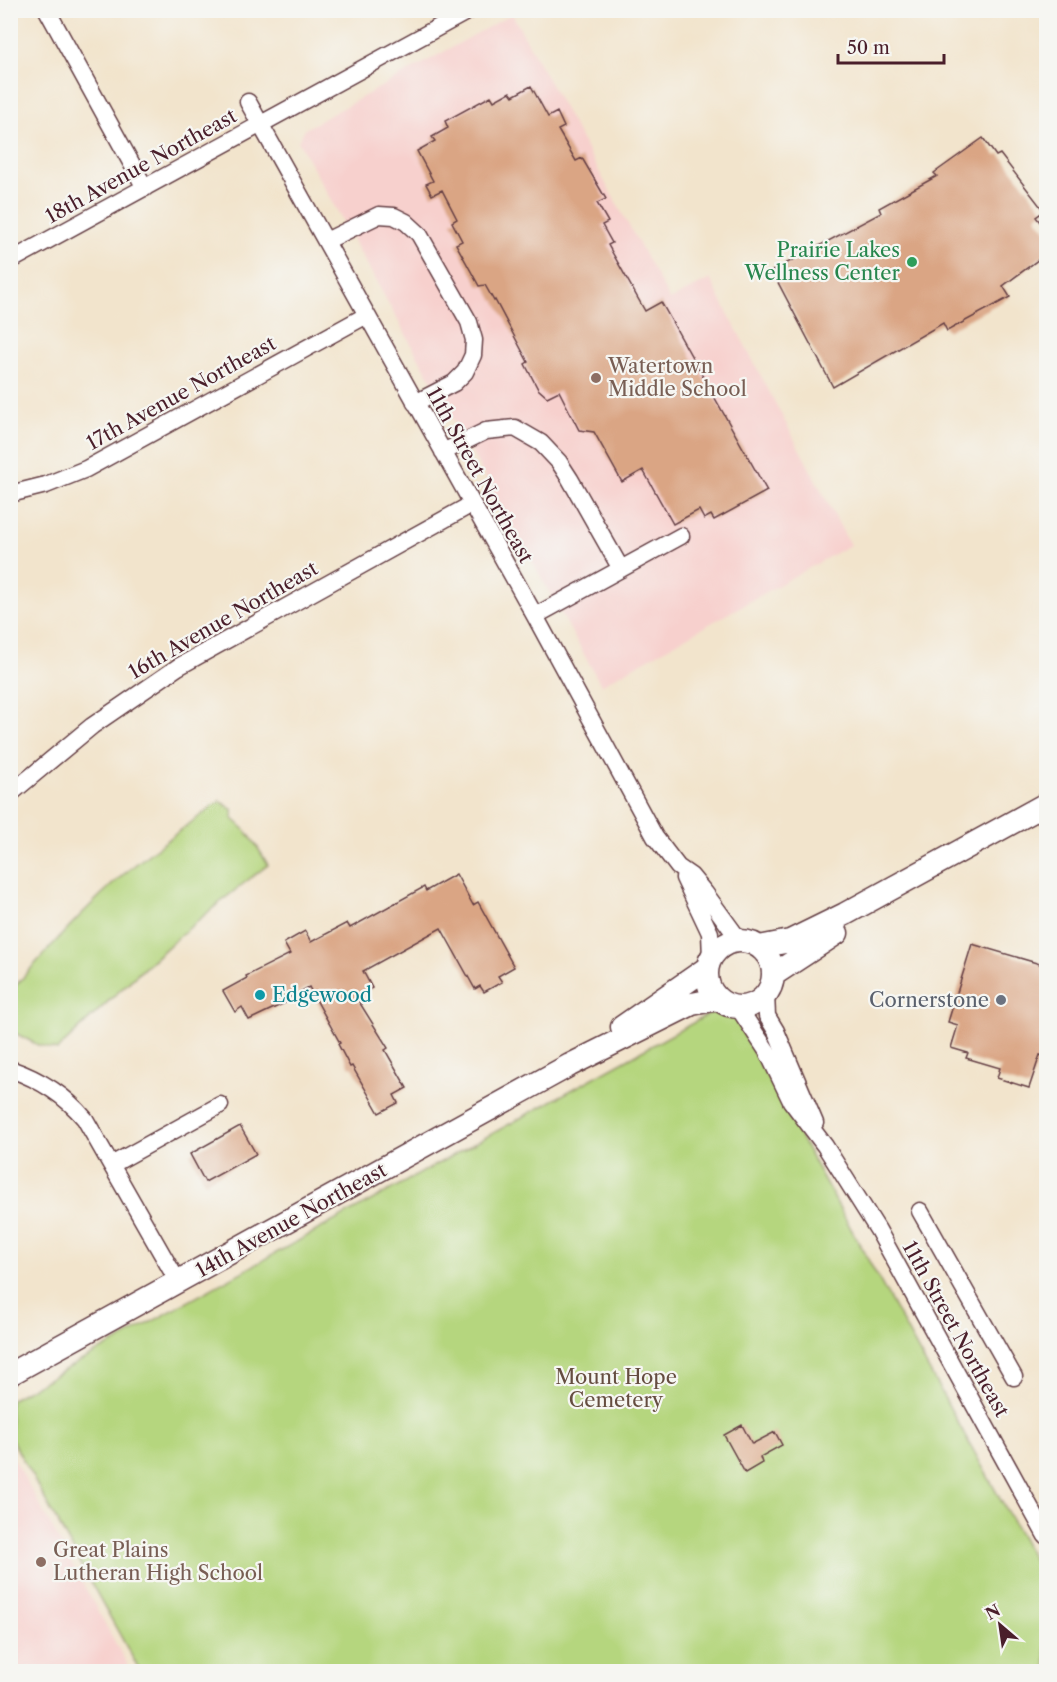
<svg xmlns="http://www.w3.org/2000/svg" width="1057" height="1682" viewBox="0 0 1057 1682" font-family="'Libre Caslon Text',serif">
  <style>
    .built { fill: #f7d0cd }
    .green { fill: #b5d67e; stroke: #807a54; stroke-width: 1.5 }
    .building { fill: #daa584 }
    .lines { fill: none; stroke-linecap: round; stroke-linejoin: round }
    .minor-casing { stroke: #633d43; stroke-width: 19 }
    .major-casing { stroke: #633d43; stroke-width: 25 }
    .minor { stroke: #fff; stroke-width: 16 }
    .major { stroke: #fff; stroke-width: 22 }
    .leisure-dot { fill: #2e9e5b; stroke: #f6f6f2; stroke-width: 2 }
    .education-dot { fill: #8d6e63; stroke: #f6f6f2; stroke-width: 2 }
    .culture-dot { fill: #0f9aa8; stroke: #f6f6f2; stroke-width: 2 }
    .worship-dot { fill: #6b7280; stroke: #f6f6f2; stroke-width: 2 }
    .labels { text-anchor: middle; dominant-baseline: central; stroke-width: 4.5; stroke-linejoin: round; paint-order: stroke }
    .street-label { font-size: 20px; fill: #4a1f2b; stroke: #f6f6f2 }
    .leisure-label { font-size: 20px; fill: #27864d; stroke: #f6f6f2; text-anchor: end }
    .education-label { font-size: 20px; fill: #785e54; stroke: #f6f6f2; text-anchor: start }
    .culture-label { font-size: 20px; fill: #0d838f; stroke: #f6f6f2; text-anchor: start }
    .worship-label { font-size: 20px; fill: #5b616d; stroke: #f6f6f2; text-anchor: end }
    .park-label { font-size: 20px; fill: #654d40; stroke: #f6f6f2 }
  </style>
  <rect width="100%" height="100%" fill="#f6f6f2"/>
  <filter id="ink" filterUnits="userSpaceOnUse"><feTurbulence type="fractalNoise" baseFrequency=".0167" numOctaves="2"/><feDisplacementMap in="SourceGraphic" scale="12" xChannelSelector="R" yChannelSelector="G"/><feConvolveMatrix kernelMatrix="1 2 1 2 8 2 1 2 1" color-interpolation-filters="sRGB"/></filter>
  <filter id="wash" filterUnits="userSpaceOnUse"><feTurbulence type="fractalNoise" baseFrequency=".008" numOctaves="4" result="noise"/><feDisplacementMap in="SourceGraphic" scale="24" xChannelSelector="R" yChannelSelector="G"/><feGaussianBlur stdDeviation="1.35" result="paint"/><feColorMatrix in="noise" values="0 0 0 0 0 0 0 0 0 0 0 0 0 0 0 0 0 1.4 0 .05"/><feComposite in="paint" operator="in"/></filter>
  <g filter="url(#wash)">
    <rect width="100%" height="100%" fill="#f2e4cc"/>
    <path class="built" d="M512,14L670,300L710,279L850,545L601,685L298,141L305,129Z
      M11,1453L131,1671H11Z"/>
    <path class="green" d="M220,801L233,810V819C249,831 258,848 268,865C192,921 125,985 57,1050L38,1045L11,1031V991C49,948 87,905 131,868C160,845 190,823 220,801Z
      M727,1004L1046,1582V1671H140L11,1438L10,1400Z"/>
    <g id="blocks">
      <path class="building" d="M531,86L548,117L557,112L564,127L558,130L576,161L582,158L606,199L597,203L608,222L602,225L612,243L608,245L645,311L661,302L767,491L714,520L711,515L704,519L699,510L673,524L643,470L622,482L594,432L579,430L559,391L547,397L538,389L525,364L528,362L495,300L494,301L485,285L479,286L456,244L462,241L452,222L457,219L442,190L432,195L426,184L433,181L417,151L435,141L432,137L448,128L445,121L491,96L494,101L510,92L513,96Z
        M983,138L996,156L1000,154L1044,211L1036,217L1047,231V253L1003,286L1010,297L947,331L943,323L833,387L772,271L881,213L879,208L937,176L934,173Z
        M456,874L473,905L478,902L514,967L498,976L502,982L484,992L480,986L475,989L441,928L363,971L372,988L356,997L388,1048L385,1050L407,1088L394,1095L398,1103L379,1113L352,1066L350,1067L338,1044L340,1043L309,987L288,998L289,1001L249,1020L242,1007L235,1012L223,991L247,978L246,976L290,954L284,943L305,931L311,942L347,923L350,928L424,887L426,891Z
        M972,944L1047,966V1057L1040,1055L1029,1088L997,1078L1000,1068L966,1058L968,1053L951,1048L958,1025L948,1022Z
        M240,1126L256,1154L205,1182L190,1154Z
        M742,1425L752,1444L775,1432L782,1445L760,1457L762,1463L745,1473L724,1435Z"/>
    </g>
  </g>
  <g filter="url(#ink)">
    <use href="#blocks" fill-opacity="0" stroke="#633d43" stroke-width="1.5"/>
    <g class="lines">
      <defs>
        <path id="minor" d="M47,10L145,188
          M248,102L535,616L655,837L678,867L691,876L705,893L740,941
          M326,241L379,215L394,216L406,222L419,234L469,322L474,340L473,355L465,372L454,383L415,403
          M10,261L470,10
          M443,452L486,431L515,428L541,443L559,462L570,479L621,569
          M10,494L46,485L86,469L367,315
          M535,616L681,536
          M10,794L92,726L178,667L472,504
          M684,878L710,933L711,958
          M766,994L767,1016L776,1031L815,1123
          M738,1007L767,1051L791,1101L825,1146L878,1230L1046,1536
          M10,1069C39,1079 65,1095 85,1119L178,1282
          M113,1164L220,1105
          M920,1211L1014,1377"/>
        <path id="major" d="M707 974a33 33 0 1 1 66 0a33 33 0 1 1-66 0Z
          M759,947L790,941L845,914L1046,804
          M773,975L837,933
          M622,1027L707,968
          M10,1374L570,1065L692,1004L718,999"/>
      </defs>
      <use href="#minor" class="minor-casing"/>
      <use href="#major" class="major-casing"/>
      <use href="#minor" class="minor"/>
      <use href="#major" class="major"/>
    </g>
  </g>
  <circle class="leisure-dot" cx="912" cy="262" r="6"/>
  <g class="education-dot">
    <circle cx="596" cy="378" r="6"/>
    <circle cx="41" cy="1562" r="6"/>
  </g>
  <circle class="culture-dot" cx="260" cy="995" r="6"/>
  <circle class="worship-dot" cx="1001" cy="1000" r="6"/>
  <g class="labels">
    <g class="street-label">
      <text transform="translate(141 166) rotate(-29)">18th Avenue Northeast</text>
      <text transform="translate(181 393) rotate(-29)">17th Avenue Northeast</text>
      <text transform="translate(480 475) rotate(61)">11th Street Northeast</text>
      <text transform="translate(223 620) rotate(-30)">16th Avenue Northeast</text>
      <text transform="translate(291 1220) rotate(-29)">14th Avenue Northeast</text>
      <text transform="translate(956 1329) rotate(61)">11th Street Northeast</text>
    </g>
    <g class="leisure-label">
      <text x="900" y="250">Prairie Lakes<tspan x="900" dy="23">Wellness Center</tspan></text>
    </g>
    <g class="education-label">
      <text x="608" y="366">Watertown<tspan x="608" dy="23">Middle School</tspan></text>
      <text x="53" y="1550">Great Plains<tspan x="53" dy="23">Lutheran High School</tspan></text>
    </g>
    <g class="culture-label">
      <text x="272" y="995">Edgewood</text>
    </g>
    <g class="worship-label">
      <text x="989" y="1000">Cornerstone</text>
    </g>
    <g class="park-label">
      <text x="616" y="1377">Mount Hope<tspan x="616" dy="23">Cemetery</tspan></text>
    </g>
  </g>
  <rect width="1057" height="1682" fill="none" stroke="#f6f6f2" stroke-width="36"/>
  <g transform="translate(1000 1625) rotate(331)" stroke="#f6f6f2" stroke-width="4.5" paint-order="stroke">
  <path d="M0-4.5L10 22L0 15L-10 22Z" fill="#4a1f2b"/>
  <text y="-9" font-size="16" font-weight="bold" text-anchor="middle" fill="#4a1f2b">N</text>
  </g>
  <path d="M838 54v9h106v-9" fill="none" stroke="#4a1f2b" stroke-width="3"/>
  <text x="847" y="54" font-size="18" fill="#4a1f2b" stroke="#f6f6f2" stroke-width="4.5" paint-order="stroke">50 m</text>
</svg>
